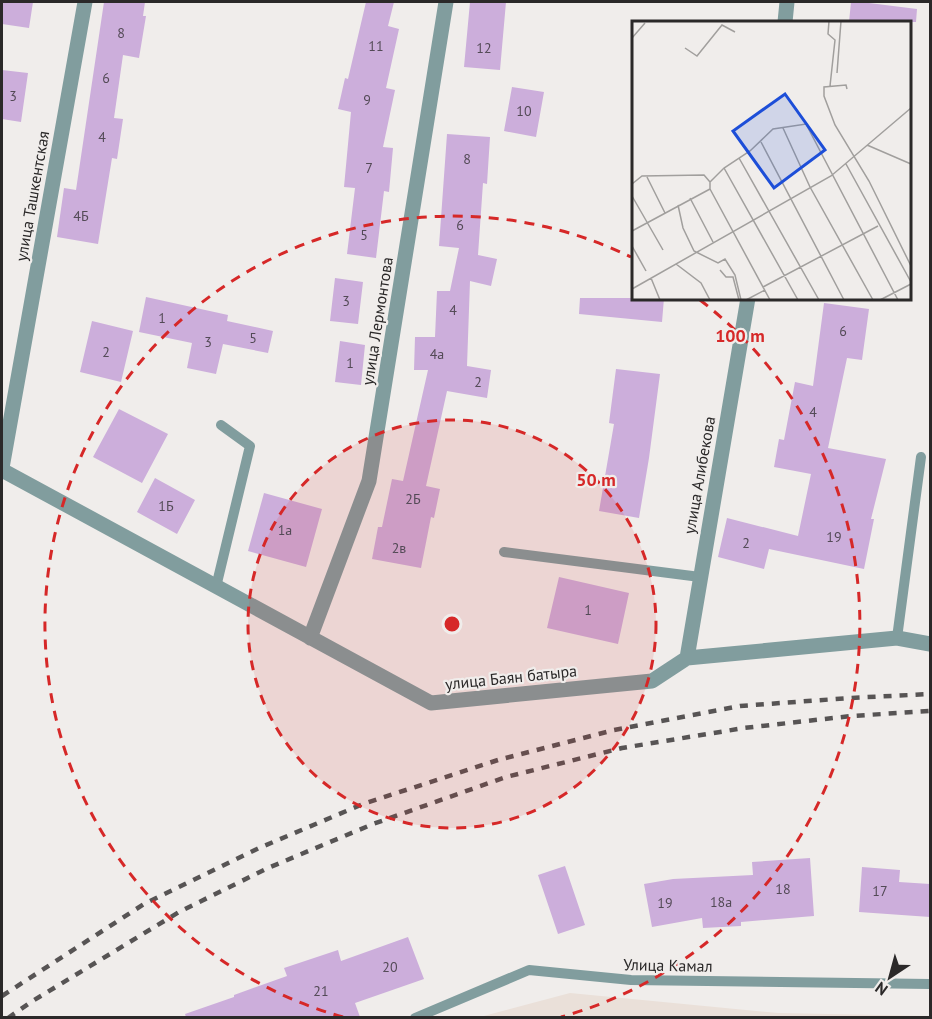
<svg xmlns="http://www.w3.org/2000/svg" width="932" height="1019" viewBox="0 0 932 1019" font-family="'PT Sans',sans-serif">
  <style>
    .built { fill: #eae0d9 }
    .building { fill: #ccaedb }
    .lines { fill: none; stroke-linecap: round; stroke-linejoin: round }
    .lane { stroke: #819d9e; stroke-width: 10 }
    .street { stroke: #819d9e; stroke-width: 15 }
    .rail { stroke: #575454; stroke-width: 4.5; stroke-dasharray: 8 8; stroke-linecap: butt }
    .ring { fill: none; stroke: #d62828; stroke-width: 3; stroke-dasharray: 10 8 }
    .labels { text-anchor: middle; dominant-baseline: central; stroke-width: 4.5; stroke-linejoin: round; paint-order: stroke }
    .number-label { font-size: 14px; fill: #534a56 }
    .street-label { font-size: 16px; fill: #2b2929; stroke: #f0edeb }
    .inset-road { fill: none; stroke: #a19f9d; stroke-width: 1.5 }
    .view { fill: #1d4ed8; fill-opacity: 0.15; stroke: #1d4ed8; stroke-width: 3 }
    .inset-edge { fill: none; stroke: #2b2929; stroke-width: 3 }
    .centre { fill: #d62828; stroke: #f0edeb; stroke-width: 3 }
    .ring-label { font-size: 18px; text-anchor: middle; font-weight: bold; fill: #d62828; stroke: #f0edeb; stroke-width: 4.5; stroke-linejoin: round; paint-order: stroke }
  </style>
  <rect width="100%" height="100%" fill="#f0edeb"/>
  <path class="built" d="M570,993L778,1013L930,1016V1017H480Z"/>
  <path class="building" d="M2,2H33L29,28L2,24Z
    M104,2H145L143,16H146L139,58L123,55L114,118L123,119L117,159L112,158L98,244L57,237L64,188L76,190Z
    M366,2H394L388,26L399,29L386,88L395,90L383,147L393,148L389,192L384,191L376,258L347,254L355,188L344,187L351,112L338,109L345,78L348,79Z
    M470,2H506L500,70L464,67Z
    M851,2H861L917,9L916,22H849Z
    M2,70L28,73L21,122L2,119Z
    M512,87L544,92L536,137L504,131Z
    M447,134L490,137L487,184L483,183L478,255L497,259L491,286L470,281L467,366L491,370L487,398L447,391L426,486L440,489L434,518L431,517L421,568L372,559L378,527H382L392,479L403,481L428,370H414L415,337H435L437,291H450L459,248L439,246Z
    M335,278L363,282L358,324L330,321Z
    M146,297L228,315L227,321L273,331L268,353L223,344L216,374L187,368L192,343L139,332Z
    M580,298H664L662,322L579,314Z
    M824,303L869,309L862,360L847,358L828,448L886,459L871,519H874L864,569L769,549L764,569L718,557L727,518L798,536L811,474L774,467L779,439L784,440L795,382L813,386Z
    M92,321L133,331L121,382L80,372Z
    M340,341L365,345L361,385L335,382Z
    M616,369L660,374L649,458L639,518L599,511L614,424L609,423Z
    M119,409L168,434L142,483L93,457Z
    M155,478L195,500L177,534L137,512Z
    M264,493L322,509L306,567L248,551Z
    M559,577L629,593L618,644L547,628Z
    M810,858L814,916L741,922V926L703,928L702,918L652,927L644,884L673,879L753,875L752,862Z
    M565,866L585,925L558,934L538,875Z
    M862,867L900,870L899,882L930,884V917L859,912Z
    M408,937L424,979L355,1003L360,1017H186L185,1014L234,997V995L287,976L284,968L338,950L341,961Z"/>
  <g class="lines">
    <path class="lane" d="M504,552L700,577
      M216,587L250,446L221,425
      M897,638L921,457
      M415,1018L529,970L631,980L930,984"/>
    <path class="street" d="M785,22L787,2
      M2,468L85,2
      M2,470L431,703L652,681L687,658L897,638L930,644
      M310,638L369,481L446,2
      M687,658L748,298"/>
    <path class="rail" d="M2,996L144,904L259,848L363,804L498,760L614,730L740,706L850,698L930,694
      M8,1018L31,1002L179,912L268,868L373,824L506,777L622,748L744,728L851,716L930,711"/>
  </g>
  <circle cx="452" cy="624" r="204" fill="#d62828" fill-opacity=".12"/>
  <g class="ring">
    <circle cx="452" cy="624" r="204"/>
    <path d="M343 1017A408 408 0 1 1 631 257M700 300A408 408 0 0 1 561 1017"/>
  </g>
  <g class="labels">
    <g class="number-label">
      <text x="121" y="33">8</text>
      <text x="376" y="46">11</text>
      <text x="484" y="48">12</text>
      <text x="106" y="78">6</text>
      <text x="13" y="96">3</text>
      <text x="367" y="100">9</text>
      <text x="524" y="111">10</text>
      <text x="102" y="137">4</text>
      <text x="467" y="159">8</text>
      <text x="369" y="168">7</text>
      <text x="81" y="216">4Б</text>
      <text x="460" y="225">6</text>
      <text x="364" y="235">5</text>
      <text x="346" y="301">3</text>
      <text x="453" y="310">4</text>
      <text x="162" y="318">1</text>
      <text x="843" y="331">6</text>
      <text x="253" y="338">5</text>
      <text x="208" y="342">3</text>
      <text x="106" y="352">2</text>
      <text x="437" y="354">4а</text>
      <text x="350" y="363">1</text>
      <text x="478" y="382">2</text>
      <text x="813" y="412">4</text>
      <text x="413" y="499">2Б</text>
      <text x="166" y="506">1Б</text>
      <text x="285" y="530">1а</text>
      <text x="834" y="537">19</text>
      <text x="746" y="543">2</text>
      <text x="399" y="548">2в</text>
      <text x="588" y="610">1</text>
      <text x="783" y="889">18</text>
      <text x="880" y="891">17</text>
      <text x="721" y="902">18а</text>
      <text x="665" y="903">19</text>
      <text x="390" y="967">20</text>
      <text x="321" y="991">21</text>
    </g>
    <g class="street-label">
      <text transform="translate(32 196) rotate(-80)">улица Ташкентская</text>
      <text transform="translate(377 321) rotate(-81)">улица Лермонтова</text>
      <text transform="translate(699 475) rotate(-80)">улица Алибекова</text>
      <text transform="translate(511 677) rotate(-6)">улица Баян батыра</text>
      <text transform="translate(668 965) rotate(1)">Улица Камал</text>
    </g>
  </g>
  <g transform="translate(632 21)">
    <rect width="279" height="279" fill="#f0edeb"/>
    <path class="inset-road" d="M197,0L196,13L203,19L198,65M0,17L13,2M53,27L65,35L90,4L103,11M205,52L209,0M215,68L214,64L192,66V75L203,104L237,160L279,245M151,107L178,166L241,279M129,121L212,279M235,124L279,143M107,137L187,279M214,143L279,261M92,147L166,279M15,156L33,192M0,163L10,155L72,154L78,161M78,168V161L92,147L118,130L141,108L174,103L266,279M78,168L138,279M0,175L31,229M58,177L81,221M46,184L51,207L62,230L86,242L93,238L103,254L109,279M0,210L78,168M0,225L14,250M44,243L69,262L78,279M88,249L94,256H101L107,279M19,257L28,279M131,266L246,205M0,268L199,155L279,87M114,279L133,269M248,279L279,263"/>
    <path class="view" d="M153,73L193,129L142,167L101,110Z"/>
    <rect width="279" height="279" class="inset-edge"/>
  </g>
  <circle cx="452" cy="624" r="9" class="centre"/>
  <g class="ring-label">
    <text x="740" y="342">100 m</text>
    <text x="596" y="486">50 m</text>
  </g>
  <rect width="932" height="1019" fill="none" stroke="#2b2929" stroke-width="6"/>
  <g transform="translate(890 977) rotate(216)" stroke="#f0edeb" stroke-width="4.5" paint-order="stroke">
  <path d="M0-4.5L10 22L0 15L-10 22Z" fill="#2b2929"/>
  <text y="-9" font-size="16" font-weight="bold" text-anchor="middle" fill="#2b2929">N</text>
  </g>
</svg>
